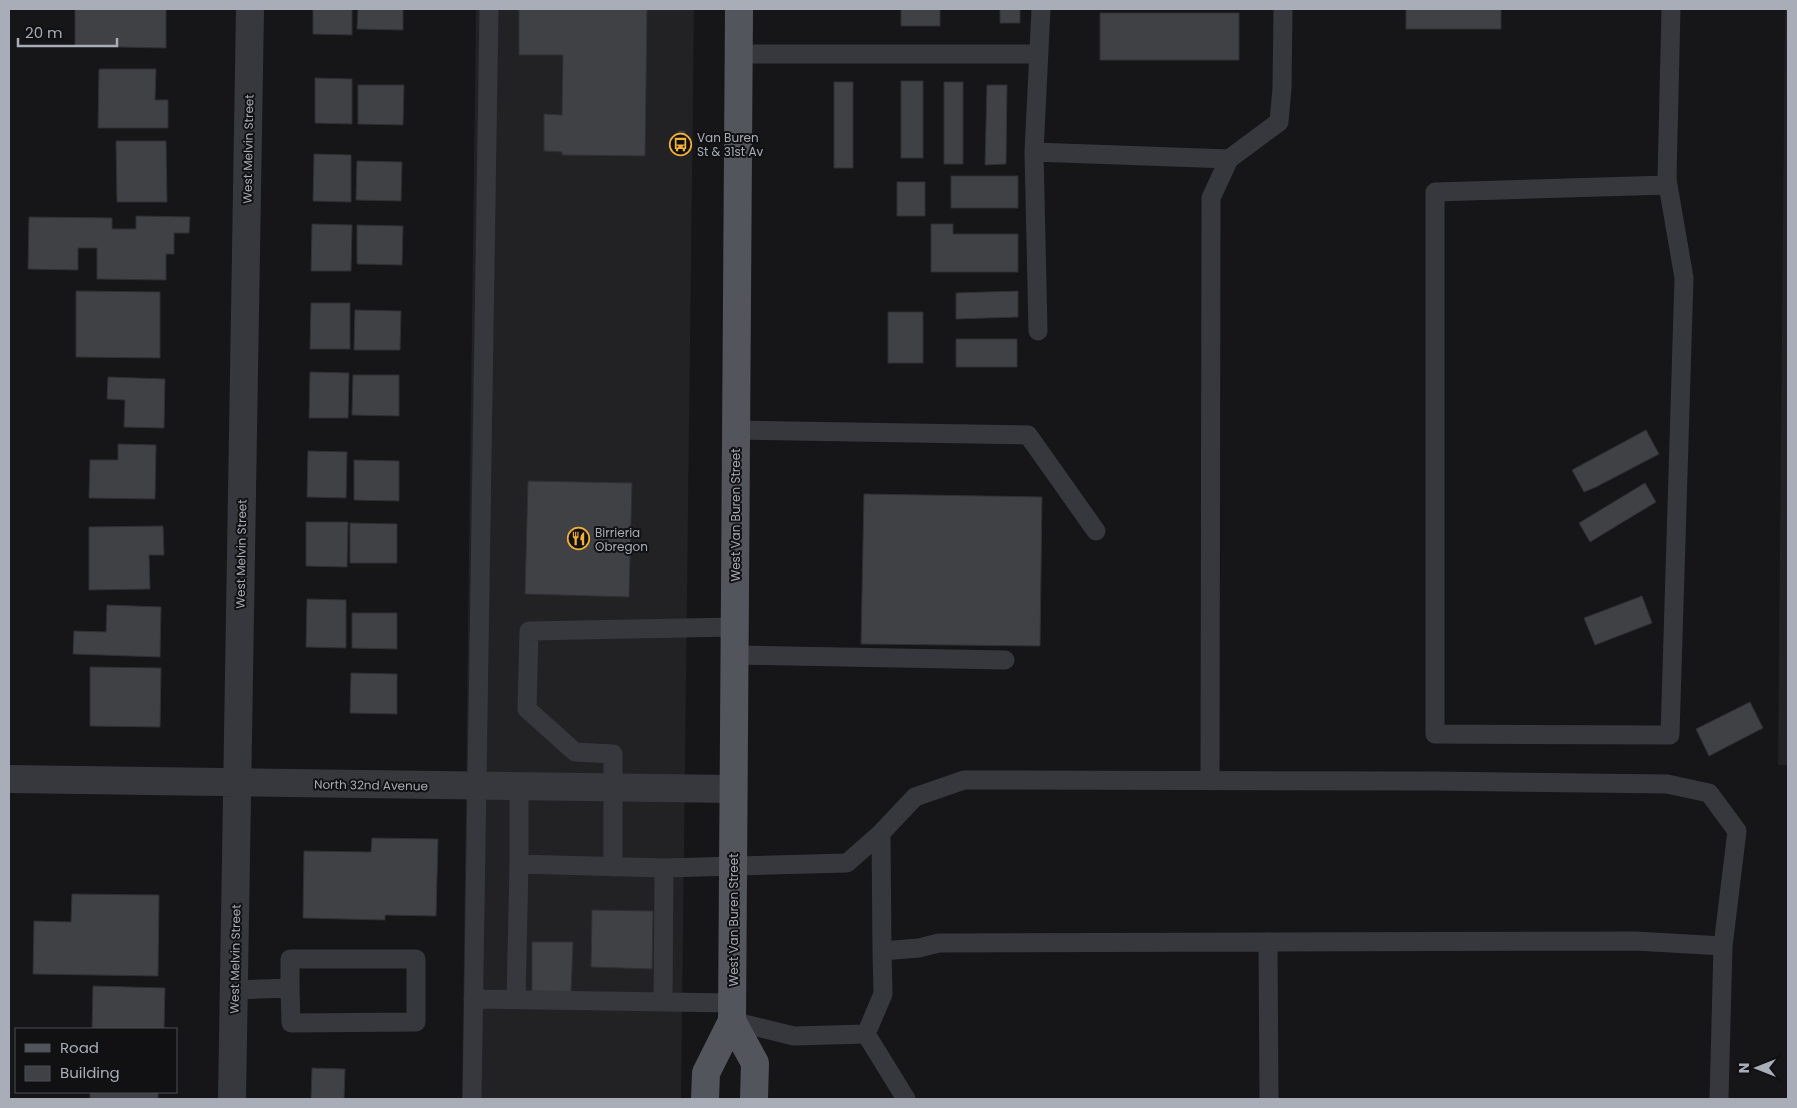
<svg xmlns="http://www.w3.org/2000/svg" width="1797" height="1108" viewBox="0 0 1797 1108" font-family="Poppins,sans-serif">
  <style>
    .built { fill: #222225 }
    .building { fill: #404145; stroke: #303034 }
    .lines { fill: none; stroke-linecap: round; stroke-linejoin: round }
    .lane { stroke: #37383d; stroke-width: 19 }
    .street { stroke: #37383d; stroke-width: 28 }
    .primary { stroke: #53555c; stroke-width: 28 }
    .labels { text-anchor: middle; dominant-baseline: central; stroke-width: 4; stroke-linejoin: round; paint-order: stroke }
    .poi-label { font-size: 12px; fill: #a8adb8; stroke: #111113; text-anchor: start }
    .street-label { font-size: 12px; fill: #a8adb8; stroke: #111113 }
  </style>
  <rect width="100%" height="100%" fill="#161618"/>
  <path class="built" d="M476,9H694L681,1099H462Z
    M1785,9H1788V765H1778Z"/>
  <path class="building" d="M75,9H166V48L75,46Z
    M313,9H352V35L313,34Z
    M358,9H403V30L357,29Z
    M519,9H647L645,156L562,155V152L544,151V114L562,115L563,55H519Z
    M901,9H940V26H901Z
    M1000,9H1020V23H1000Z
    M1406,9H1501V29H1406Z
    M1100,13H1239V60H1100Z
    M99,69H156L155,100H168V128H98Z
    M315,78L352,79V124L315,123Z
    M901,81H923V158H901Z
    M834,82H853V168H834Z
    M944,82H963V164H944Z
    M358,85H404L403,125L358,124Z
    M987,85H1007L1006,164L985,165Z
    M678,131H685L684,149H677Z
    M116,141H166L167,202H117Z
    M314,154L351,155V202L313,201Z
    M357,161L402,162L401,201L356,200Z
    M951,176H1018V208H951Z
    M897,182H925V216H897Z
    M136,216L190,217L189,233H174V254H166V280L97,279V248H78V270L28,269L29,217L112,218V229H136Z
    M312,224L352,225L351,271H311Z
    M931,224H953V234H1018V272H931Z
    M357,225L403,226L402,265L357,264Z
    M76,291L160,292V358L76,357Z
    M1018,291V317L956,319V293Z
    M311,303H350V349H310Z
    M355,310L401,311L400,350H354Z
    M888,312H923V363H888Z
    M956,339H1017V367H956Z
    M310,372L349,373L348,418H309Z
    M353,375H399V416L352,415Z
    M108,377L165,379L164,428L124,427L125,400L107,399Z
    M1646,430L1659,454L1596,487L1584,492L1572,470Z
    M118,444L156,445L155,499L89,498L90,460H118Z
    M308,451L347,452L346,498L307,497Z
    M354,460L399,461V501L354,500Z
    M528,481L632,483L629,597L525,594Z
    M1645,483L1656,502L1590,542L1579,523Z
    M864,494L1042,497L1040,646L861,644Z
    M306,522H348L347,567L306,566Z
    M350,523L397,524V563H350Z
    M163,526L164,555H149L150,589L89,590V527Z
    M1642,596L1652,623L1595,645L1584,618Z
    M307,599L346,600V648L306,647Z
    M107,605L161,607L160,657L73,654L74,631L106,632Z
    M352,613H397V649L352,648Z
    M90,667L161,668L160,727L90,726Z
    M351,673L397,674V714L350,713Z
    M1750,702L1763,728L1709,756L1696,729Z
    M372,838L438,839L436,916L385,915V920L303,918L304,851L371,852Z
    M72,894L159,895L158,976L33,974L34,921L71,922Z
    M592,910L653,911L652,969L591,967Z
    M532,942H573L571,992L532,991Z
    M93,986L165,988L164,1029H92Z
    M312,1068L345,1069L344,1099H311Z
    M90,1092H158V1099H90Z"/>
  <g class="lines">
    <path class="lane" d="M1041,9L1034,152L1229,159
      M738,54H1038
      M1034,152L1038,331
      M1668,185L1435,192V734L1670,735L1684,278L1668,185L1667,179L1671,9
      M735,430L1028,435L1096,531
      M734,655L1005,660
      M1210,781L1211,198L1229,159L1279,122L1282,88L1283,9
      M519,787V864
      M881,833L882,951
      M613,867V754L575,752L527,709L529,631L734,627
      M664,868L847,863L881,833L915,797L964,780L1434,781L1667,784L1709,793L1737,831L1723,946L1719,1099
      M1268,942L1269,1099
      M234,990L290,988L291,1023L416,1022V959H290V988
      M473,999L732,1003
      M516,999L519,864L664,868L663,1002
      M732,1021L794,1036L866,1034L883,994L882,951L919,948L939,943L1635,941L1723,946
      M866,1034L906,1099
      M472,1099L489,9"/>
    <path class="street" d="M9,779L733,789
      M232,1099L250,9"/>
    <path class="primary" d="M732,1021L755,1063L754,1099
      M705,1099L706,1073L732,1021L739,9"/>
  </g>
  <defs>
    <symbol id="bus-ring" viewBox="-11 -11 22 22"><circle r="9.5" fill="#111113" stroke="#f2b134" stroke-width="1.5"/><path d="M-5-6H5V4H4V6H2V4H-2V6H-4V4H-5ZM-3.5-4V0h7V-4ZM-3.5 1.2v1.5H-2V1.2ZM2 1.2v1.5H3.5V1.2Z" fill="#f2b134"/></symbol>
    <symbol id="restaurant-ring" viewBox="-11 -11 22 22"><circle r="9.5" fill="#111113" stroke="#f2b134" stroke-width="1.5"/><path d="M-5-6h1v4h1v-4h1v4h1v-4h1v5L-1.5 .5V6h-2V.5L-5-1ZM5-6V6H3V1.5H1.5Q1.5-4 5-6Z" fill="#f2b134"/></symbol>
  </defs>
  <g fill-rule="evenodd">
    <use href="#bus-ring" x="668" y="132" width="25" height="25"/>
    <use href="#restaurant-ring" x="566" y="526" width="25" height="25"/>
  </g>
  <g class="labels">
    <g class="poi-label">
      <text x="697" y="137">Van Buren<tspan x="697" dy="14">St &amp; 31st Av</tspan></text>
      <text x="595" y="532">Birrieria<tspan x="595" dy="14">Obregon</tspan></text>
    </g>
    <g class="street-label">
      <text transform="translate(248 149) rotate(-89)">West Melvin Street</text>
      <text transform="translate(735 515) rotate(-90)">West Van Buren Street</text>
      <text transform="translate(241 554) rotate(-89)">West Melvin Street</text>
      <text transform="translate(371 785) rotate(1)">North 32nd Avenue</text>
      <text transform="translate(733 920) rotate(-90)">West Van Buren Street</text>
      <text transform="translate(235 959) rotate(-89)">West Melvin Street</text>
    </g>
  </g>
  <rect width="1797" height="1108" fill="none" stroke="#a8adb8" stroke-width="20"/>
  <rect x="15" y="1028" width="162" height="65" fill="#111113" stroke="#4d4f55"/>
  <rect x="25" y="1044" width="25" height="8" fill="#53555c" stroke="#4d4f55"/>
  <text x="60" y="1053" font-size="15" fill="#a8adb8">Road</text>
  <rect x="25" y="1066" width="25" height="15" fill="#404145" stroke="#4d4f55"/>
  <text x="60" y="1078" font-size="15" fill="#a8adb8">Building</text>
  <g transform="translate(1757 1068) rotate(270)" stroke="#111113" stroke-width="4" paint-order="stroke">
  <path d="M0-4L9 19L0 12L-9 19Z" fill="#a8adb8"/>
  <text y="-8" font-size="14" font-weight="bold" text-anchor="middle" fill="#a8adb8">N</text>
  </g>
  <path d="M18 38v8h99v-8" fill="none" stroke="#a8adb8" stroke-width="2.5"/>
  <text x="25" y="38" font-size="15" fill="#a8adb8" stroke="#111113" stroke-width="4" paint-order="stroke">20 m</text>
</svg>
